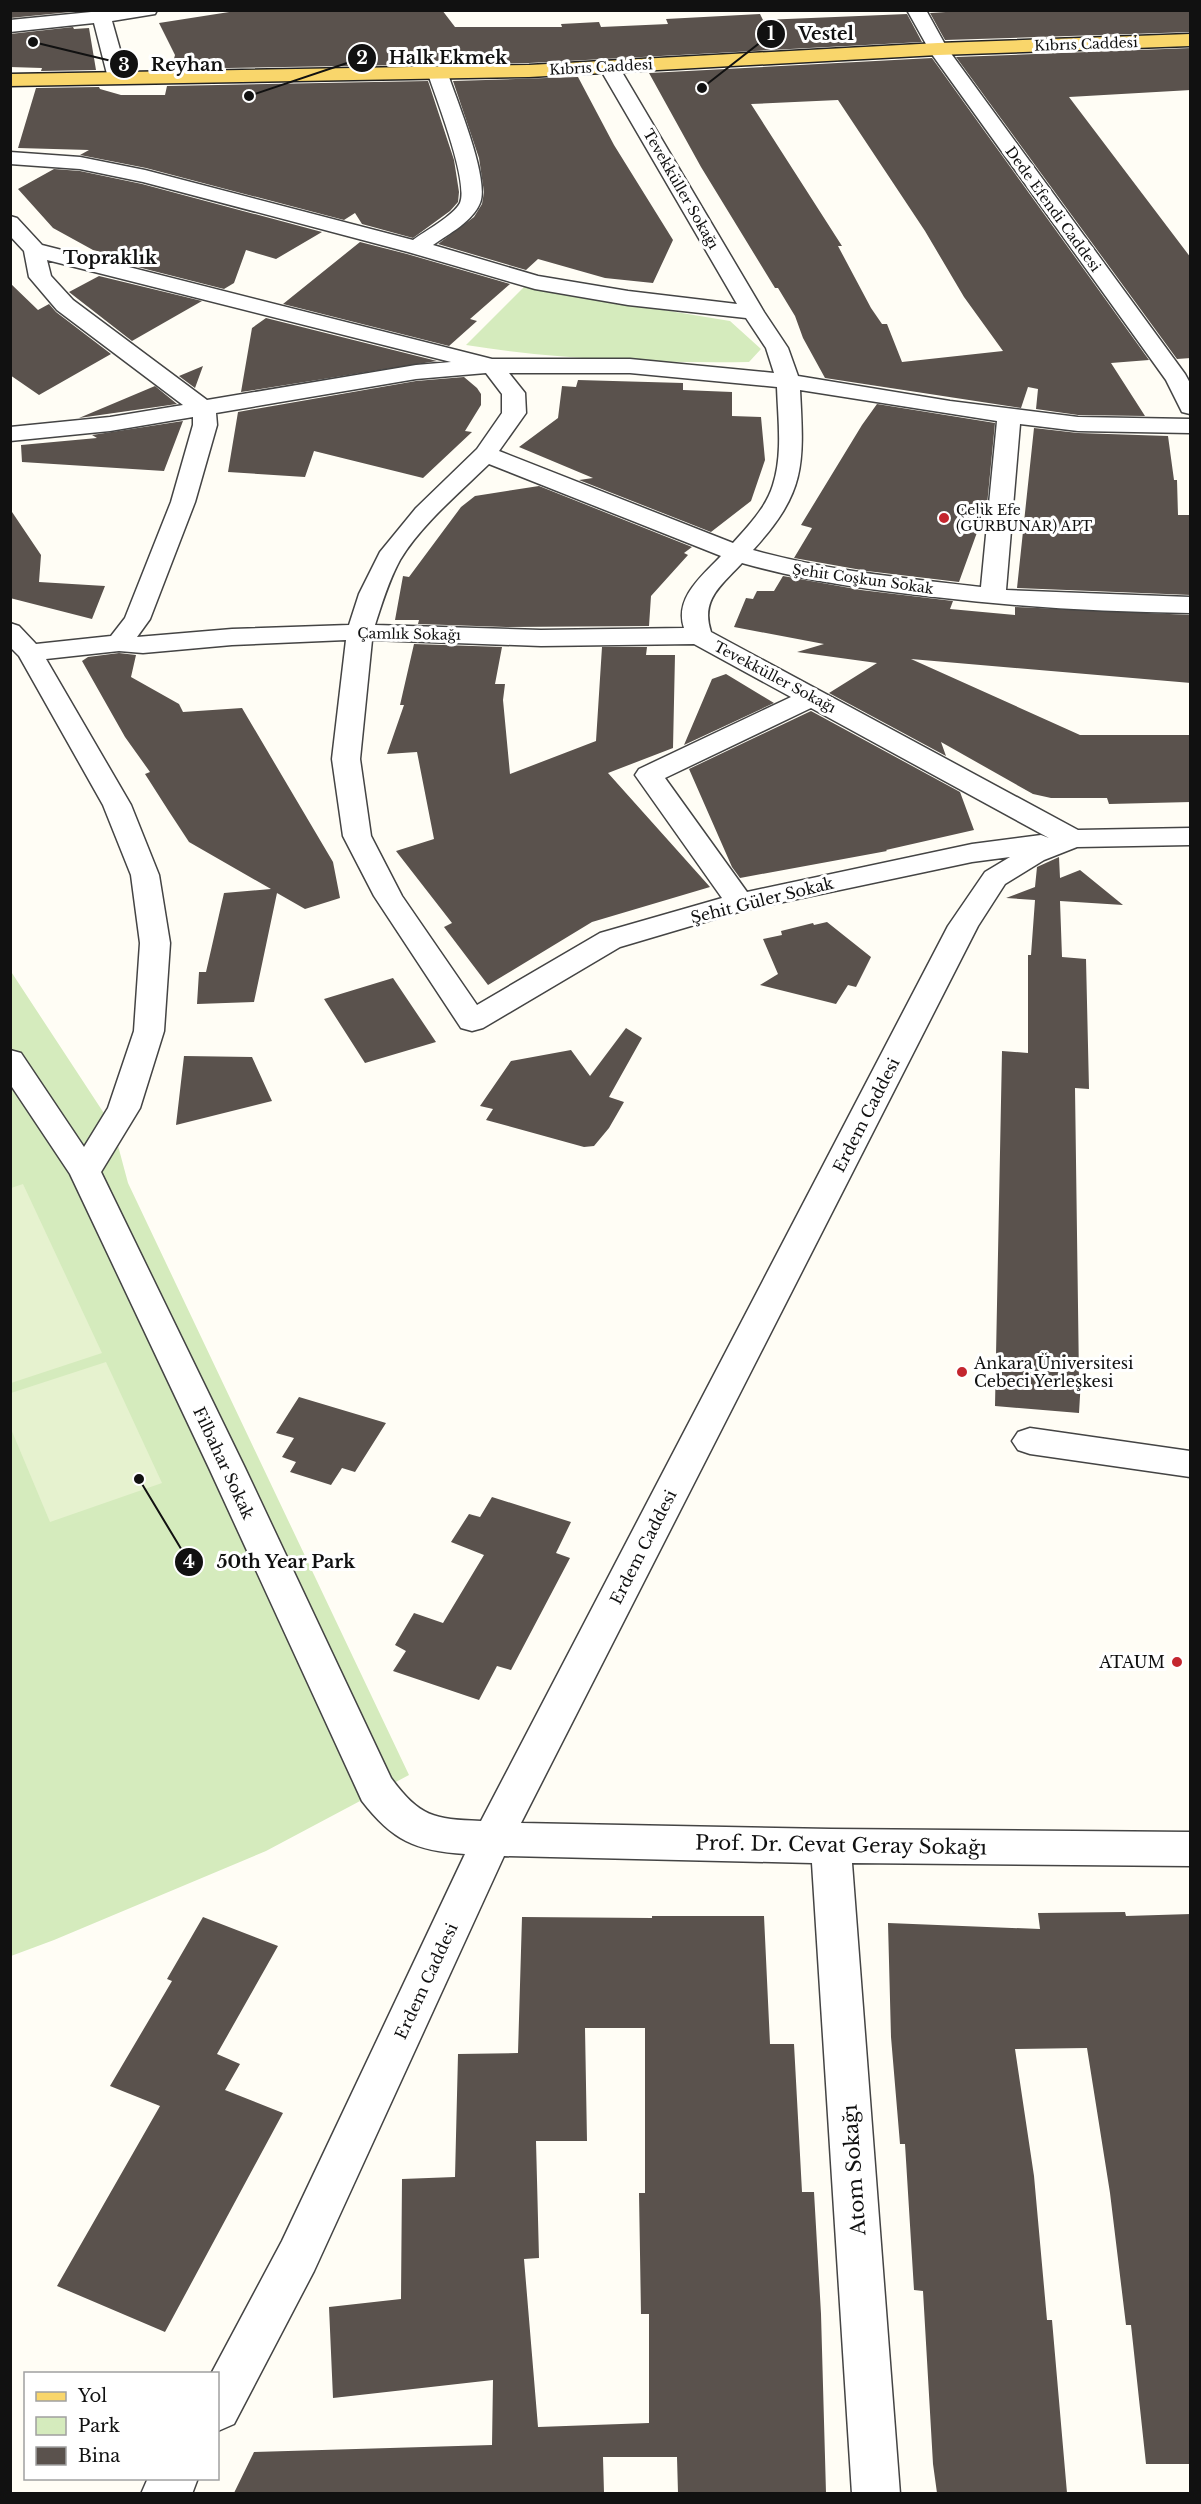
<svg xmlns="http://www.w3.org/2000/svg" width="1201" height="2504" viewBox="0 0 1201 2504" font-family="'Libre Baskerville',serif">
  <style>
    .green { fill: #d5ebbd }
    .pitch { fill: #e6f2cf }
    .building { fill: #5a524d; fill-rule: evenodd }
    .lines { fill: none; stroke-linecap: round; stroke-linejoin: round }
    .minor-casing { stroke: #444; stroke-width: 3 }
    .major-casing { stroke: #222; stroke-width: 3 }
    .minor { fill: #fff; fill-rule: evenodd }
    .major { fill: #f9d66b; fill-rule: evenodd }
    .poi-dot { fill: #c4262e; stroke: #fff; stroke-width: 2 }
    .labels { text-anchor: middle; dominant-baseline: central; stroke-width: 6; stroke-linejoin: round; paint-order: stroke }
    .far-street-label { font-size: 14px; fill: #111; stroke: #fff }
    .far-poi-label { font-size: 14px; fill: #111; stroke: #fff; text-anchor: start }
    .street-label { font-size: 16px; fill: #111; stroke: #fff }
    .poi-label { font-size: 16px; fill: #111; stroke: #fff; text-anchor: start }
    .far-district-label { font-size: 18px; font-weight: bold; fill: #111; stroke: #fff }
    .near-street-label { font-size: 20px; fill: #111; stroke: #fff }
    .leader { fill: none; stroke: #111; stroke-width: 2 }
    .callout-dot { fill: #111; stroke: #fff; stroke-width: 2 }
    .mark-label { font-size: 18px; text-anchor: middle; font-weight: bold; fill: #fff }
    .callout-label { font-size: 18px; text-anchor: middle; font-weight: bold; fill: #111; stroke: #fff; stroke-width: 6; stroke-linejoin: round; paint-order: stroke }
  </style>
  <rect width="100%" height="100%" fill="#fffdf5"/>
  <path class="green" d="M524,287L730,321L761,349L749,362C654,363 560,360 466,345Z
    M10,970L113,1127L128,1183L409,1775L266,1851L54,1940L11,1956Z"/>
  <path class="pitch" d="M23,1184L102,1353L11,1383V1188Z
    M106,1362L162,1483L50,1522L11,1429V1393Z"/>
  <path class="building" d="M10,10H71V12L10,18Z
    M242,10H442L455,27H562L561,24L599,22L601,27L668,24L666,19L760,14L763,20L907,14L922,42L529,63L171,69L175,55L159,23Z
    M977,10H1191V32L945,40L930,13Z
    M73,27L74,29L89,28L96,70L41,71L42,68L10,67V34Z
    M1191,48V90L1069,97L1191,258V358L1177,359L956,57Z
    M932,58L1149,360L1111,363L1145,416L1078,415L1036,409L1038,389L1028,387L1021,408L825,378L803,338L795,316L778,288H775L701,167L649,73ZM838,100L925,231L964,297L1003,351L902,362L887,324H882L871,308L838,246H842L751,104Z
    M578,77L614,145L673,240L653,283L605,278L538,259L526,270L438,244L474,217L482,204L484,192L479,158L453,81Z
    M428,81L454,160L459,192L458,202L450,211L413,238L362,224L355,213L344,220L146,168L80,155L89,150L18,148L36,88L99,87L100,89L121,95H165L167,86Z
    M54,169L80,171L142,184L322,232L276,259L246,250L234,283L224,289L122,263L130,259L93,250L53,228L18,189Z
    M360,242L407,254L510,284L470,319L477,321L449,346L283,304Z
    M99,276L202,301L132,341L69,292Z
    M10,283L38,310L49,304L56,312L111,354L39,395L10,375Z
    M266,318L437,361L241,392L252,328Z
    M203,366L195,388L179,376Z
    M464,377L477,388L481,394V405L465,431L472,432L423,478L314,451L305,477L228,472L238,412L416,381Z
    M578,380L683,383V390L732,392V416L761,417L765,460L751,501L711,532L579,480L593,478L519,447L558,418L562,386L576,387Z
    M155,386L177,404L79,418Z
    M877,404L995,423L987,505L959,582L867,571L794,558L812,528L801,525L862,425Z
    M183,421L164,471L22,462L21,445L97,438L92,435Z
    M1034,428L1078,433L1168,436L1174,480H1177L1178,515H1189L1191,595L1017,588Z
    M539,486L692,547L684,553L688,555L651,596L649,626L506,627L418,624L419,620H395L403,576L409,577L461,507L475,496Z
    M10,509L41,555L39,582L105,586L92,619L10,598Z
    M783,576L861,590L953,601L950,609L1015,615V607L1191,615V683L911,659L1080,735H1191V802L1109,804L1107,798H1051L1033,794L941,742L946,756L829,693L877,663L797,652L824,644L734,627L746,598L753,599L757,591H774Z
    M414,644L502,647L495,684H505L503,700L510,774L596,741L602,647H647L646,655H675L673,748L608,773L710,887L592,922L488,985L444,927L452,923L396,851L434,839L417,752L387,754L404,705H400Z
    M119,653L136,655L131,677L179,704L183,712L242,708L333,862L340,898L305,909L277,893L254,1002L197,1004L199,972H206L224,893L271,889L189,842L168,810L145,774L150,772L125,737L82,661L88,657Z
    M726,674L774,703L684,745L712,679Z
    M811,711L960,792L974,830L886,850L887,851L740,878L732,867L689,769Z
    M1059,857L1060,878L1080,870L1123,905L1060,901L1062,957L1086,959L1089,1089L1075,1088L1079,1379H1081L1079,1413L995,1406L1002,1051L1028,1053V955H1031L1035,900L1006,898L1035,887L1037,867Z
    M827,922L871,957L856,987L848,985L836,1004L760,985L778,974L763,939L782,935L781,931L813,923L814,925Z
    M393,978L436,1042L365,1063L324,999Z
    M626,1028L642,1038L609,1097L624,1102L609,1128L594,1146L584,1147L486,1120L493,1109L480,1106L511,1061L571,1050L590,1076Z
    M184,1056L252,1057L272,1101L176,1125Z
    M299,1397L386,1423L355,1472L342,1468L331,1485L290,1472L296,1462L282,1457L294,1438L276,1433Z
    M492,1497L571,1522L556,1553L570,1558L511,1670L497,1666L479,1700L393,1671L406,1651L395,1645L414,1613L443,1623L484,1555L451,1542L469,1514L480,1517Z
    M1125,1912L1126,1916L1191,1914V2464H1146L1131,2325H1126L1110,2193L1087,2048L1015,2049L1034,2176L1047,2320H1052L1067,2493H937L933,2464L923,2291L914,2290L905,2144H900L891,2037L888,1923L1040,1929L1038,1913Z
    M652,1916H764L770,2044H794L802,2192H814L821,2314L826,2493H678L677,2457H603L604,2493H234L254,2452L492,2445L493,2380L333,2398L329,2307L401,2299L402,2179L455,2177L458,2054L518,2053L522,1917L652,1918ZM585,2028H645V2193H639L641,2314H649V2423L538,2427L524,2259L539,2258L536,2141H587Z
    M203,1917L278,1946L217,2054L240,2064L225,2090L283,2113L165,2332L57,2286L160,2106L110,2086L172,1981L167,1979Z"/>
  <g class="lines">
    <defs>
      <path id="minor" d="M91,10H157L155,14L112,21L128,78L125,82H111L108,78L94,23L10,32V20L91,12Z
        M907,10H926L947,48L1185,374L1190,383V414L1182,412L1166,380L931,53Z
        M609,61L616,63L619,67L764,312L788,348L798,376L950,401L1078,417L1190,419V433L1078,431L1020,424L1006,590L1190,597V613C1105,612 1020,607 935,597C869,590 806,581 742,563C722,585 700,599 711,632L1078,830L1190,828V845L1077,847L1044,860L1005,884L978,926L521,1823L831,1829L1190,1832V1866L852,1863L900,2494H852L812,1863L504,1856L314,2271L234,2424L218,2431V2374H211L282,2241L465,1854C415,1851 392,1840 362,1801L209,1468L70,1174L10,1084V1050L21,1053L84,1147L108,1108L134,1031L140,943L131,875L103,805L19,656L10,647V623L19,626L36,644L111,636L125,618L171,502L193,425V417L110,431L10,441V427L110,417L183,405L57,310L29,277L24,251L10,236V216L17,218L42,245L492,359H630L774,373L766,348L746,318L628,305L535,289L408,252L143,182L80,169L10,164V152L80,157L145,170L413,240C425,231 453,216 460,203C469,182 436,98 428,74L431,70H445L448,74C456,99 490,179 480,203C473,221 449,234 433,245L538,276L628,291L737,304L599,67L602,63ZM47,260L451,362L416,365L207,400L73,300L51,276ZM486,373L502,394V413L477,449L416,508L380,552L359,594L349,625L232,629L137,637L150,619L195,502L217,425L216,413L416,379ZM509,373H630L777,387C778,419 783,454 773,485C766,508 748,526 733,543L499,451L526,413L525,393ZM800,390L997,421L981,587C904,578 828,571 753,550C806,492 804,465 800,390ZM489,464L721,556C702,576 674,598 684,628L541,630L375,625C382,603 389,580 400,560C420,526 460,492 489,464ZM346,640L332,759L343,836L374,896L461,1028L472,1031L483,1028L620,947L745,910L972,862L1010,857L985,872L948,926L481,1821C433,1819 420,1817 391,1778L245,1468L101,1172L140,1108L164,1031L170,943L159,875L131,805L46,659L119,651L143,653L232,645ZM372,640L541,646L694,644L791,697L639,769L635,775L722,898L600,933L477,1005L402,896L371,836L360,759ZM811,708L1049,838L1041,835L972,844L747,892L665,778Z
        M1030,1428L1190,1451V1477L1030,1454L1018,1450L1012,1441L1018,1432Z
        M148,2478H198L192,2494H141Z"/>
      <path id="major" d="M1190,34V46L938,55L529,77L10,86V74L529,65L938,43Z"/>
    </defs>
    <use href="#minor" class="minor-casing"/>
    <use href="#major" class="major-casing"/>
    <use href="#minor" class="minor"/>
    <use href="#major" class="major"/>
  </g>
  <g class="poi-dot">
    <circle cx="944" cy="518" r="6"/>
    <circle cx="962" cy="1372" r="6"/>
    <circle cx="1177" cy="1662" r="6"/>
  </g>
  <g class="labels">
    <g class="far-street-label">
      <text transform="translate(1086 44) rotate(-2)">Kıbrıs Caddesi</text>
      <text transform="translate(601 67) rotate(-3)">Kıbrıs Caddesi</text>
      <text transform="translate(681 189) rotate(60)">Tevekküller Sokağı</text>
      <text transform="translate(1053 209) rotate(54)">Dede Efendi Caddesi</text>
      <text transform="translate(863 579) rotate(8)">Şehit Coşkun Sokak</text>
      <text transform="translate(409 634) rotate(1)">Çamlık Sokağı</text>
      <text transform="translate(775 677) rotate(28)">Tevekküller Sokağı</text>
    </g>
    <g class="far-poi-label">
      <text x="956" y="510">Çelik Efe<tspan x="956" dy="16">(GÜRBUNAR) APT</tspan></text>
    </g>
    <g class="street-label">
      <text transform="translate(762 900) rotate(-14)">Şehit Güler Sokak</text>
      <text transform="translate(866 1115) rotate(-63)">Erdem Caddesi</text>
      <text transform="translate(224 1463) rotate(65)">Filbahar Sokak</text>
      <text transform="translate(643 1547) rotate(-63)">Erdem Caddesi</text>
      <text transform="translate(426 1981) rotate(-65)">Erdem Caddesi</text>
    </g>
    <g class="poi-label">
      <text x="974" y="1363">Ankara Üniversitesi<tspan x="974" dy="18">Cebeci Yerleşkesi</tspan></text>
      <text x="1165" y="1662" text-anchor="end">ATAUM</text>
    </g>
    <g class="far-district-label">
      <text x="110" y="258">Topraklık</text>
    </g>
    <g class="near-street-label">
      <text transform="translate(841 1845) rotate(1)">Prof. Dr. Cevat Geray Sokağı</text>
      <text transform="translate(854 2170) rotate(-94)">Atom Sokağı</text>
    </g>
  </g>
  <path class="leader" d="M702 88L771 34M249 96L362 58M33 42L124 64M139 1479L189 1562"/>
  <g class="callout-dot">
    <circle cx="702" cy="88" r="6"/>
    <circle cx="249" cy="96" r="6"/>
    <circle cx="33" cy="42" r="6"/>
    <circle cx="139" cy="1479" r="6"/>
    <circle cx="771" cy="34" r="15"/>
    <circle cx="362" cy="58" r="15"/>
    <circle cx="124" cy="64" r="15"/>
    <circle cx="189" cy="1562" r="15"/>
  </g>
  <g class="mark-label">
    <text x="771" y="40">1</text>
    <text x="362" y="64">2</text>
    <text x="124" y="71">3</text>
    <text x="189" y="1568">4</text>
  </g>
  <g class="callout-label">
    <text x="826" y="40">Vestel</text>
    <text x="448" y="64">Halk Ekmek</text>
    <text x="187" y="71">Reyhan</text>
    <text x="286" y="1568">50th Year Park</text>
  </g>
  <rect width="1201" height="2504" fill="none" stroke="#111111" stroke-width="24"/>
  <rect x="24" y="2372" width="195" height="108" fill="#ffffff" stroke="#a0a0a0" stroke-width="1.5"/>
  <rect x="36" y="2392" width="30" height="9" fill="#f9d66b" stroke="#a0a0a0" stroke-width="1.5"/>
  <text x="78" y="2402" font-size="18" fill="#111111">Yol</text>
  <rect x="36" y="2417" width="30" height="18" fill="#d5ebbd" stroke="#a0a0a0" stroke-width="1.5"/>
  <text x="78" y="2432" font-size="18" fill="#111111">Park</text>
  <rect x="36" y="2447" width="30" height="18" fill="#5a524d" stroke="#a0a0a0" stroke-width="1.5"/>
  <text x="78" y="2462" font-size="18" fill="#111111">Bina</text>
</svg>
